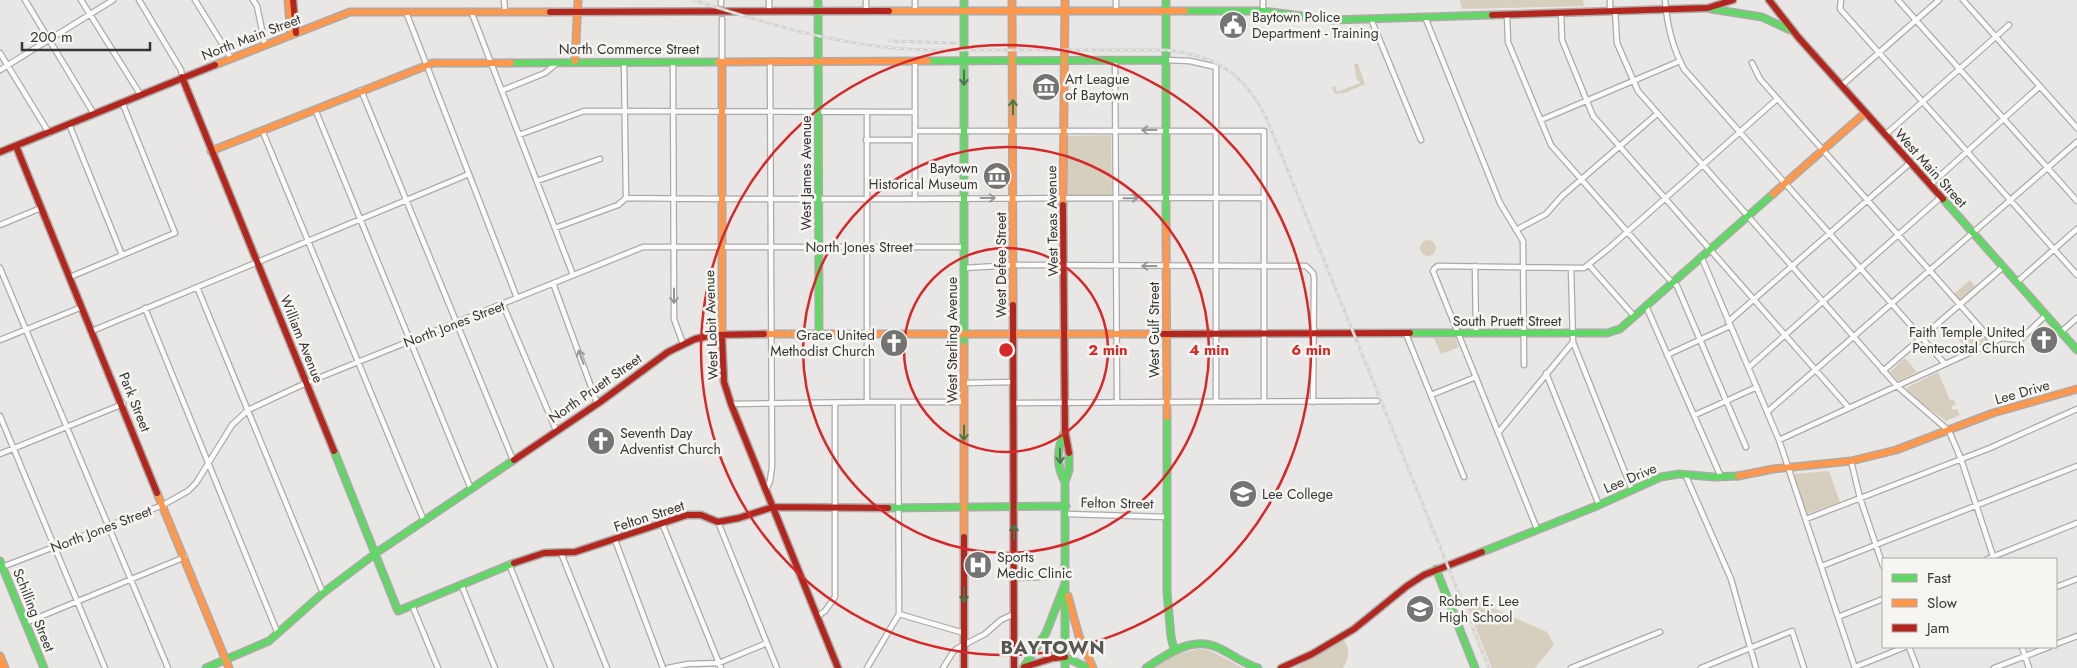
<svg xmlns="http://www.w3.org/2000/svg" width="2077" height="668" viewBox="0 0 2077 668" font-family="Jost,sans-serif">
  <style>
    .green { fill: #d6cfbd }
    .lines { fill: none; stroke-linecap: round; stroke-linejoin: round }
    .stream { stroke: #e1d4b1; stroke-width: 1 }
    .street-casing { stroke: #abaaa8; stroke-width: 7 }
    .fast-casing { stroke: #abaaa8; stroke-width: 9 }
    .slow-casing { stroke: #abaaa8; stroke-width: 9 }
    .jam-casing { stroke: #abaaa8; stroke-width: 9 }
    .street { stroke: #fcfbfb; stroke-width: 4.5 }
    .fast { stroke: #63d668; stroke-width: 6 }
    .slow { stroke: #ff974d; stroke-width: 6 }
    .jam { stroke: #b3261e; stroke-width: 6 }
    .rail-casing { stroke: #d4d3d2; stroke-width: 3 }
    .rail { stroke: #f6f5f1; stroke-width: 1; stroke-dasharray: 4; stroke-linecap: butt }
    .oneway { stroke: #487649 }
    .oneway2 { stroke: #999898 }
    .ring { fill: none; stroke: #d62828; stroke-width: 2.5 }
    .labels { text-anchor: middle; dominant-baseline: central; stroke-width: 5; stroke-linejoin: round; paint-order: stroke }
    .poi-label { font-size: 14px; fill: #363634; stroke: #f6f5f1; text-anchor: start }
    .street-label { font-size: 14px; fill: #363634; stroke: #f6f5f1 }
    .district-label { font-size: 19px; font-weight: bold; letter-spacing: 1px; fill: #575653; stroke: #f6f5f1 }
    .centre { fill: #d62828; stroke: #f6f5f1; stroke-width: 2.5 }
    .ring-label { font-size: 15px; text-anchor: middle; font-weight: bold; fill: #d62828; stroke: #f6f5f1; stroke-width: 5; stroke-linejoin: round; paint-order: stroke }
  </style>
  <rect width="100%" height="100%" fill="#e8e7e5"/>
  <path class="green" d="M1460,0H1583L1584,6L1462,9Z
    M1354,64H1358L1365,84L1345,93L1335,94L1332,87L1335,86L1337,92L1360,83L1356,77Z
    M1111,135L1112,196H1068L1067,136Z
    M1420 248a8 8 0 1 1 16 0a8 8 0 1 1-16 0Z
    M1970,280L1976,287L1960,301L1954,294Z
    M1975,324L1988,340L1968,351L1957,338Z
    M1434,338H1455L1459,347L1441,354Z
    M1905,358L1917,372L1898,381L1890,372Z
    M1938,372L1950,400L1953,399L1956,404L1951,407L1953,410L1957,409L1960,415L1946,421L1920,402L1906,388Z
    M1829,471L1840,502L1807,514L1793,474Z
    M1472,599L1547,632L1554,645L1535,668H1492L1466,603Z
    M1344,640C1350,650 1349,658 1343,668H1294Z
    M1198,649L1209,650L1243,668H1154L1175,654Z"/>
  <g class="lines">
    <path class="stream" d="M1195,652L1198,668"/>
    <defs>
      <path id="street" d="M25,0L94,114
        M81,0L140,94
        M139,0L181,70L182,77
        M195,0L231,58
        M253,0L257,6L265,45
        M504,0L505,11
        M721,0V4
        M915,0V11
        M1263,0V11
        M1610,0V11
        M1665,0C1667,25 1672,47 1684,69L1945,364
        M1841,0L1840,9L2077,275
        M1898,0L2077,201
        M1963,0L2077,128
        M866,10V0
        M1615,10L1617,43L1638,91L1897,386L1949,431L1961,459L1994,559
        M471,11L573,275
        M769,11V0
        M1116,11V0
        M406,12L517,298
        M1561,12L1562,40L1593,116L1849,408
        M1507,15L1508,42L1551,145L1668,278L1677,286L1746,447
        M1425,17L1500,203L1523,241L1524,365
        M722,19V62
        M1371,19L1421,140
        M0,53L49,133
        M1115,60L1117,402
        M1166,60L1190,61L1216,67V402
        M915,61V199
        M624,62L626,198
        M673,62L674,319L683,344
        M1752,63L1760,79L1993,342
        M0,70L113,0
        M1841,86L1939,0
        M361,90L513,460
        M503,90L545,73L557,63
        M315,109L471,489
        M1541,120L1680,61
        M69,124L122,255
        M262,130L424,521
        M915,131H1264V401
        M519,135L584,111L915,112
        M1885,135L2009,25
        M866,140H915
        M537,181L600,159
        M1930,185L2040,86
        M0,225L41,208
        M555,228L618,205L626,198C838,201 1051,197 1264,198
        M1516,230L1546,214L1562,196L1657,114
        M1701,256L1779,440L1855,668
        M1589,265L1634,316
        M1475,266L1476,334
        M0,268L168,668
        M964,268L1014,265L1306,266L1313,273L1314,278L1313,402
        M1571,268L1573,342L1632,490
        M70,277L175,233L122,102
        M2017,282L2077,229
        M553,283L597,403
        M197,287L323,593
        M503,305L556,430
        M1646,306L1721,477
        M145,308L278,634
        M1728,322L1910,163
        M92,331L469,174
        M2061,332L2077,318
        M1406,334L1464,477
        M0,340L82,307
        M1667,355L1730,326
        M1749,367L1941,197
        M1883,371L2003,267
        M1546,373L1599,505
        M964,383L1013,382
        M1431,395L1476,377
        M867,402V112
        M1014,403L1377,401
        M731,404L867,402H964
        M1767,412L2077,142
        M1695,415L1757,387
        M0,416L105,668
        M1498,433L1573,342
        M1779,440L2002,338L2020,340L2046,315
        M0,454L123,404
        M1851,461L1860,498L1883,566
        M1685,474L1731,579L1756,668
        M766,490L770,481L772,467L770,61
        M1067,514L1167,517
        M1806,519L1990,448L2077,409
        M718,522L777,668
        M662,523L721,668
        M1537,529L1433,271L1435,268L1438,266L1584,268L1608,249L1777,99
        M615,540L663,668
        M561,553L607,668
        M1987,559L2077,523
        M509,564L551,668
        M1822,566L2077,466
        M2,567L163,505L188,491L196,483L232,425L248,410L306,383L643,247H964
        M1014,578L1065,576
        M461,584L495,668
        M2056,587L2077,579
        M412,605L438,668
        M899,614L964,633
        M818,616L825,611L835,597V403
        M1838,617L1883,599
        M25,623L185,557
        M2056,644L2077,636
        M1909,647L1917,668
        M2022,647L2029,668
        M1855,667L1905,647
        M668,668L688,664L719,663L767,643
        M867,668L899,614L898,402
        M943,668L953,652L958,648L985,634L1001,620L1014,614
        M1571,668L1660,632
        M1701,668L1792,631L1804,668
        M1994,668L2049,647"/>
      <path id="fast" d="M818,0L819,335
        M964,0V346
        M1166,0V224
        M1711,9L1762,17L1790,30
        M1185,11H1263L1332,20L1492,15
        M928,61L1166,60
        M511,63L718,62
        M1943,199L2077,350
        M1410,333H1607L1620,329L1773,194
        M1167,417V592L1171,637L1174,649
        M1065,431C1057,448 1056,466 1065,482
        M334,451L398,611L514,563
        M888,508L1066,506
        M1482,552L1599,505L1661,477L1679,474L1714,477L1738,476
        M0,561L44,668
        M1436,569L1475,668
        M1065,657L1088,668
        M206,668L269,641L323,593L376,553L514,460
        M1023,668L1046,633L1065,584
        M1065,668V482L1069,470V453
        M1146,668C1167,654 1193,635 1219,648C1233,655 1243,663 1258,668"/>
      <path id="slow" d="M288,0L291,35
        M1012,0L1013,305
        M889,11H1185
        M575,61L578,0
        M718,62L928,61
        M215,65L350,12H550
        M211,151L433,63H511
        M1773,194L1865,113
        M1063,205L1065,0
        M1166,224L1167,417
        M764,334H1156
        M722,338V62
        M964,346V537
        M1738,476L1773,469L1851,461L1896,450L1993,413L2077,389
        M157,493L229,668
        M1068,596L1079,636L1093,668
        M0,656L5,668
        M0,667V668"/>
      <path id="jam" d="M293,0L296,33
        M1769,0L1798,37L1943,199
        M550,12L889,11
        M1492,15L1708,8L1733,0
        M182,77L334,451
        M16,146L157,493
        M0,152L215,65
        M1063,205L1065,431L1069,453
        M1013,305L1014,668
        M1156,334L1410,333
        M722,338L724,382L731,404L838,668
        M514,460L600,402L668,352L695,339L713,335L764,334
        M964,537V668
        M514,563L544,553L575,552L687,515H701L718,522L739,518L773,507L888,508
        M1024,667L1053,658L1065,657
        M1281,668L1312,654L1354,629L1407,586L1424,575L1482,552"/>
    </defs>
    <use href="#street" class="street-casing"/>
    <use href="#fast" class="fast-casing"/>
    <use href="#slow" class="slow-casing"/>
    <use href="#jam" class="jam-casing"/>
    <use href="#street" class="street"/>
    <use href="#fast" class="fast"/>
    <use href="#slow" class="slow"/>
    <use href="#jam" class="jam"/>
    <defs>
      <path id="rail" d="M694,0C770,25 846,48 927,50H1166C1217,55 1248,76 1269,124L1489,668
        M890,41L955,43"/>
    </defs>
    <use href="#rail" class="rail-casing"/>
    <use href="#rail" class="rail"/>
  </g>
  <defs><path id="oneway-shaft" d="M-6 0H5M1.5-3L5.5 0L1.5 3" fill="none" stroke-width="1.6" stroke-linecap="round" stroke-linejoin="round" transform="scale(1.25)"/></defs>
  <g class="oneway">
    <use href="#oneway-shaft" transform="translate(964 78) rotate(91)"/>
    <use href="#oneway-shaft" transform="translate(1013 107) rotate(-90)"/>
    <use href="#oneway-shaft" transform="translate(964 433) rotate(91)"/>
    <use href="#oneway-shaft" transform="translate(1060 456) rotate(89)"/>
    <use href="#oneway-shaft" transform="translate(1014 532) rotate(-90)"/>
    <use href="#oneway-shaft" transform="translate(964 595) rotate(90)"/>
  </g>
  <g class="oneway2">
    <use href="#oneway-shaft" transform="translate(1149 130) rotate(180)"/>
    <use href="#oneway-shaft" transform="translate(988 198)"/>
    <use href="#oneway-shaft" transform="translate(1131 198) rotate(-1)"/>
    <use href="#oneway-shaft" transform="translate(1149 266) rotate(180)"/>
    <use href="#oneway-shaft" transform="translate(674 296) rotate(90)"/>
    <use href="#oneway-shaft" transform="translate(581 357) rotate(-110)"/>
  </g>
  <g class="ring">
    <circle cx="1006" cy="350" r="102"/>
    <circle cx="1006" cy="350" r="203"/>
    <circle cx="1006" cy="350" r="305"/>
  </g>
  <defs>
    <symbol id="civic-disc" viewBox="-11 -11 22 22"><circle r="9.5" fill="#747472" stroke="#f6f5f1"/><path d="M-.6-6.5H3V-4.5H.6V-3L4-1V1h2V6H-6V1h2V-1L-.6-3ZM-1.2 2.5V6h2.4V2.5Z" fill="#fff"/></symbol>
    <symbol id="museum-disc" viewBox="-11 -11 22 22"><circle r="9.5" fill="#747472" stroke="#f6f5f1"/><path d="M0-6L6-3V-2H-6V-3ZM-5-1h2V3h-2ZM-1-1h2V3h-2ZM3-1h2V3H3ZM-6 4H6V6H-6Z" fill="#fff"/></symbol>
    <symbol id="church-disc" viewBox="-11 -11 22 22"><circle r="9.5" fill="#747472" stroke="#f6f5f1"/><path d="M-1.2-6h2.4v3.5h3.3v2.4h-3.3V6h-2.4V-.1h-3.3v-2.4h3.3Z" fill="#fff"/></symbol>
    <symbol id="university-disc" viewBox="-11 -11 22 22"><circle r="9.5" fill="#747472" stroke="#f6f5f1"/><path d="M0-5L7-2L0 1L-7-2ZM-4 1L0 2.5L4 1V4Q0 6-4 4Z" fill="#fff"/></symbol>
    <symbol id="hospital-disc" viewBox="-11 -11 22 22"><circle r="9.5" fill="#747472" stroke="#f6f5f1"/><path d="M-5-5h3v3.5h4V-5h3V5h-3V1.5h-4V5h-3Z" fill="#fff"/></symbol>
    <symbol id="school-disc" viewBox="-11 -11 22 22"><circle r="9.5" fill="#747472" stroke="#f6f5f1"/><path d="M0-5L7-2L0 1L-7-2ZM-4 1L0 2.5L4 1V4Q0 6-4 4Z" fill="#fff"/></symbol>
  </defs>
  <g fill-rule="evenodd">
    <use href="#civic-disc" x="1217" y="9" width="32" height="32"/>
    <use href="#museum-disc" x="1030" y="71" width="32" height="32"/>
    <use href="#museum-disc" x="981" y="160" width="32" height="32"/>
    <use href="#church-disc" x="2028" y="324" width="32" height="32"/>
    <use href="#church-disc" x="878" y="327" width="32" height="32"/>
    <use href="#church-disc" x="585" y="425" width="32" height="32"/>
    <use href="#university-disc" x="1227" y="478" width="32" height="32"/>
    <use href="#hospital-disc" x="962" y="549" width="32" height="32"/>
    <use href="#school-disc" x="1404" y="593" width="32" height="32"/>
  </g>
  <g class="labels">
    <g class="poi-label">
      <text x="1252" y="17">Baytown Police<tspan x="1252" dy="16">Department - Training</tspan></text>
      <text x="1065" y="79">Art League<tspan x="1065" dy="16">of Baytown</tspan></text>
      <text x="978" y="168" text-anchor="end">Baytown<tspan x="978" dy="16">Historical Museum</tspan></text>
      <text x="2025" y="332" text-anchor="end">Faith Temple United<tspan x="2025" dy="16">Pentecostal Church</tspan></text>
      <text x="875" y="335" text-anchor="end">Grace United<tspan x="875" dy="16">Methodist Church</tspan></text>
      <text x="620" y="433">Seventh Day<tspan x="620" dy="16">Adventist Church</tspan></text>
      <text x="1262" y="494">Lee College</text>
      <text x="997" y="557">Sports<tspan x="997" dy="16">Medic Clinic</tspan></text>
      <text x="1439" y="601">Robert E. Lee<tspan x="1439" dy="16">High School</tspan></text>
    </g>
    <g class="street-label">
      <text transform="translate(251 37) rotate(-21)">North Main Street</text>
      <text x="629" y="49">North Commerce Street</text>
      <text transform="translate(1931 168) rotate(48)">West Main Street</text>
      <text transform="translate(806 173) rotate(-90)">West James Avenue</text>
      <text transform="translate(1052 221) rotate(-91)">West Texas Avenue</text>
      <text x="859" y="247">North Jones Street</text>
      <text transform="translate(1001 265) rotate(-90)">West Defee Street</text>
      <text x="1507" y="321">South Pruett Street</text>
      <text transform="translate(454 324) rotate(-21)">North Jones Street</text>
      <text transform="translate(711 325) rotate(-92)">West Lobit Avenue</text>
      <text transform="translate(1154 330) rotate(-90)">West Gulf Street</text>
      <text transform="translate(302 339) rotate(68)">William Avenue</text>
      <text transform="translate(952 340) rotate(-90)">West Sterling Avenue</text>
      <text transform="translate(595 388) rotate(-35)">North Pruett Street</text>
      <text transform="translate(2022 392) rotate(-16)">Lee Drive</text>
      <text transform="translate(135 402) rotate(68)">Park Street</text>
      <text transform="translate(1630 478) rotate(-23)">Lee Drive</text>
      <text transform="translate(1117 503) rotate(1)">Felton Street</text>
      <text transform="translate(649 516) rotate(-18)">Felton Street</text>
      <text transform="translate(101 529) rotate(-21)">North Jones Street</text>
      <text transform="translate(34 610) rotate(68)">Schilling Street</text>
    </g>
    <g class="district-label">
      <text x="1053" y="647">BAYTOWN</text>
    </g>
  </g>
  <circle cx="1006" cy="350" r="8" class="centre"/>
  <g class="ring-label">
    <text x="1108" y="355">2 min</text>
    <text x="1209" y="355">4 min</text>
    <text x="1311" y="355">6 min</text>
  </g>
  <rect x="1882" y="558" width="175" height="90" fill="#f6f5f1" stroke="#a9a9a5"/>
  <rect x="1892" y="574" width="25" height="8" fill="#63d668" stroke="#a9a9a5"/>
  <text x="1927" y="583" font-size="15" fill="#363634">Fast</text>
  <rect x="1892" y="599" width="25" height="8" fill="#ff974d" stroke="#a9a9a5"/>
  <text x="1927" y="608" font-size="15" fill="#363634">Slow</text>
  <rect x="1892" y="624" width="25" height="8" fill="#b3261e" stroke="#a9a9a5"/>
  <text x="1927" y="633" font-size="15" fill="#363634">Jam</text>
  <path d="M22 42v8h128v-8" fill="none" stroke="#363634" stroke-width="2.5"/>
  <text x="30" y="42" font-size="15" fill="#363634" stroke="#f6f5f1" stroke-width="4" paint-order="stroke">200 m</text>
</svg>
